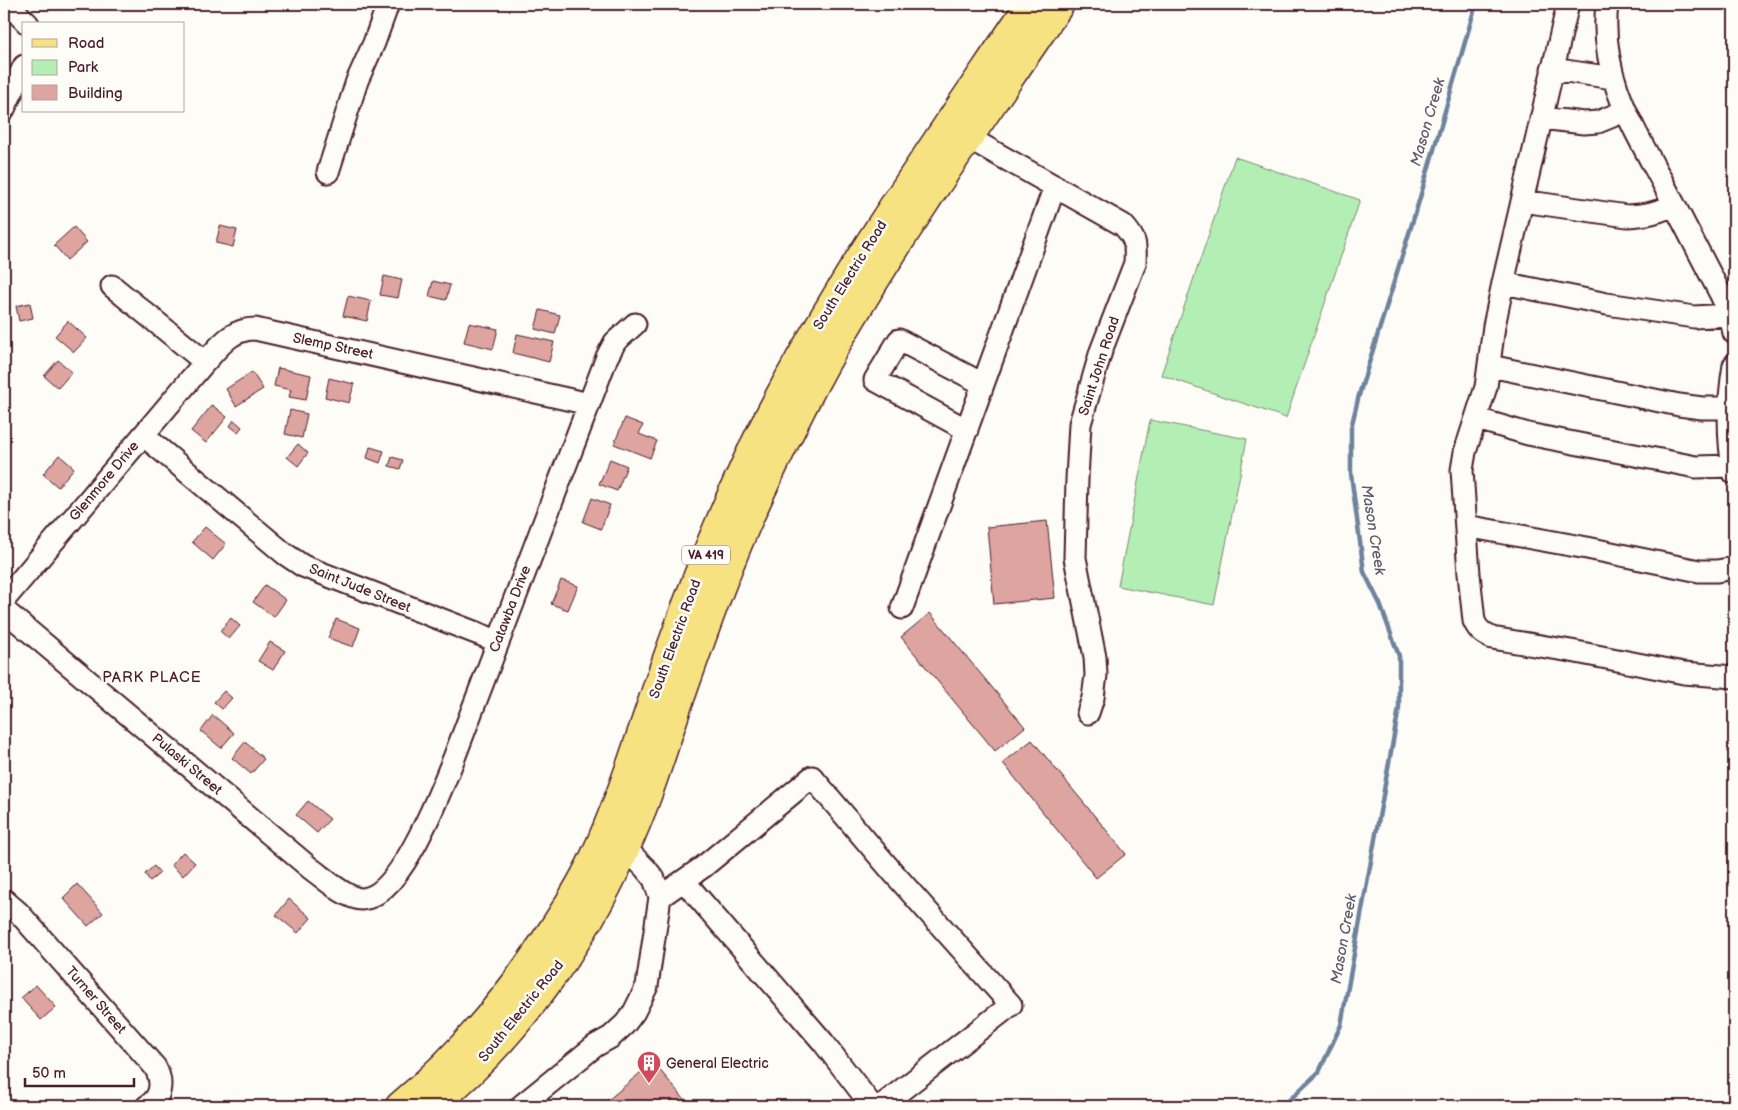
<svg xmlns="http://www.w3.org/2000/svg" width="1738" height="1110" viewBox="0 0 1738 1110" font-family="'Balsamiq Sans',sans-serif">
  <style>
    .green { fill: #b3efb4; stroke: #7e8770 }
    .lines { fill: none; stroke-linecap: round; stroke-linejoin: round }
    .stream { stroke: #6e829c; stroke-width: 4.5 }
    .building { fill: #dea4a0; stroke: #4a1f2b }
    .minor-casing { stroke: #4a1f2b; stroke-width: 25 }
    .major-casing { stroke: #4a1f2b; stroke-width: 31 }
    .minor { stroke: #fdfcf7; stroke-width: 21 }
    .major { stroke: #f7e281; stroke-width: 28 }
    .labels { text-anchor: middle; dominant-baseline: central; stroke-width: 5; stroke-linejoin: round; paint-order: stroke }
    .shield { fill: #fdfcf7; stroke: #806168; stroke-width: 1 }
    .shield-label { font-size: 12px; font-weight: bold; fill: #4a1f2b }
    .street-label { font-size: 14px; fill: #4a1f2b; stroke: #fdfcf7 }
    .poi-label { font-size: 14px; fill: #4a1f2b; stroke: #fdfcf7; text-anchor: start }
    .water-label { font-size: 15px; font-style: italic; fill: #5f596d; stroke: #fdfcf7 }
    .neighbourhood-label { font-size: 15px; letter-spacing: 1px; fill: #4a1f2b; stroke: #fdfcf7 }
  </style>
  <rect width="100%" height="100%" fill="#fdfcf7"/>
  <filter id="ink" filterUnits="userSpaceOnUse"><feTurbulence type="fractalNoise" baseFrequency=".02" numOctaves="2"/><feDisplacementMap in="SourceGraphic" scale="10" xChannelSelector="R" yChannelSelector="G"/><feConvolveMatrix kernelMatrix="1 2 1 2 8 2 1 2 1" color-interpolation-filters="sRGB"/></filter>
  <g filter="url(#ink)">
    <path class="green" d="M1235,157L1360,200L1286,418L1161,375Z
      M1150,420L1247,439L1214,605L1118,586Z"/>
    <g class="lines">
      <path class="stream" d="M1283,1106L1319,1072L1341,1025L1399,708V656L1380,604L1364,572L1351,474V428L1359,395L1419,201L1476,4"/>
    </g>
    <path class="building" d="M220,226L237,230L233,247L216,243Z
      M74,227L87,242L67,260L54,245Z
      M384,276L402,280L398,298L380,295Z
      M433,281L450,285L446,300L429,296Z
      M348,296L371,301L367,321L343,316Z
      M30,303L33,318L19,321L16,306Z
      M540,310L560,315L555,334L535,329Z
      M68,321L87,338L74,352L55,336Z
      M469,323L498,329L493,349L464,342Z
      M517,334L554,342L549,362L513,353Z
      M58,360L72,372L58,388L44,376Z
      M278,368L311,375L306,400L289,397L291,390L274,386Z
      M252,372L263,389L236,406L226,389Z
      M329,378L354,384L349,403L325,397Z
      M212,405L227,417L206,443L191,431Z
      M290,410L307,414L302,438L285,434Z
      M625,418L643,425L639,434L657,441L650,458L614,444Z
      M234,420L242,427L238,432L230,426Z
      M298,444L308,453L298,466L287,457Z
      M370,447L384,451L380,463L367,458Z
      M59,455L74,468L58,487L43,474Z
      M392,457L403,460L400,469L389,466Z
      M610,459L627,466L617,491L599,484Z
      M592,498L610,505L601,529L583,522Z
      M1047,521L1055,598L994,604L987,527Z
      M205,527L226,544L213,560L192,542Z
      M561,580L578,586L568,610L551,604Z
      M265,585L286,600L274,617L253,602Z
      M930,613L1025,727L995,751L901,637Z
      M231,618L240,626L229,639L220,631Z
      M336,619L360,628L353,647L328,638Z
      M270,642L285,651L273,670L258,661Z
      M224,691L232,698L222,709L214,702Z
      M213,715L234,733L221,748L201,731Z
      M1032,740L1126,854L1096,878L1003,763Z
      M245,742L264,759L251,774L232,758Z
      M308,801L330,819L317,833L296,815Z
      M183,852L195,863L183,876L171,865Z
      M154,866L160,873L150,881L145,874Z
      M77,884L103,913L88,926L63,898Z
      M289,899L311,918L298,933L276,915Z
      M36,985L56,1007L41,1020L21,998Z
      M653,1062L690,1106H601Z"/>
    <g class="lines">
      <defs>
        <path id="minor" d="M8,4L28,24
          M1568,4L1503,283L1494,326L1486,387L1465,452L1462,470L1469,574L1474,621C1478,630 1483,634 1492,638L1571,651L1684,673L1734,677
          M1607,4C1599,73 1632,125 1663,183C1682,220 1702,258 1721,295L1730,315L1734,333
          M1552,69L1613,78
          M4,109L24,66
          M1541,118L1584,123L1598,122L1625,111
          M958,129L969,138L1123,225C1136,239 1136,244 1135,263L1101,351L1080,424L1077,479L1075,558L1095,657L1096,675L1093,698L1088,713
          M328,172L357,81L374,43L388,4
          M1522,201L1627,216C1645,215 1659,213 1674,204
          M1503,283L1607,304L1694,317L1730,315
          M112,286L205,362
          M1734,365C1728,401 1727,437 1734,473
          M1490,366L1679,405L1702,408H1729
          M1477,419L1528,434L1696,467L1733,466
          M967,430L875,380L899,340L983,384
          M143,435L285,554L303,566L497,641
          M1466,526L1587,548L1699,571H1717L1734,568
          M4,600L205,362C220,346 231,329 255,329L589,404
          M902,608L1055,186
          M4,610L310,868C323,877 346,899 362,899C401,898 441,789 454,758L607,357L615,342L635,324
          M684,881L823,1042L872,1106
          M660,897L703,867L812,777L890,869L1011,1005L881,1106
          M4,900L19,913L155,1067C163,1081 162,1098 147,1106
          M521,1106L595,1046L611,1037L625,1024L634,1012L647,986L660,897L654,879L645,868L626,849L613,841"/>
        <path id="major" d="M400,1106C460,1056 509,997 551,932C566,909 581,885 593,860C625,792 645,719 671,648C696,578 724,508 757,440C833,286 934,146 1030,4
          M432,1106C511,1043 583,944 624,851C646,805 661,755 677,707C704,630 731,553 767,479C791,429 815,379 844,331C910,219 987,112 1060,4"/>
      </defs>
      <use href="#minor" class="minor-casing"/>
      <use href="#major" class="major-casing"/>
      <use href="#minor" class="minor"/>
      <use href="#major" class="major"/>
    </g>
  </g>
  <defs>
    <symbol id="building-pin" viewBox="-11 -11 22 30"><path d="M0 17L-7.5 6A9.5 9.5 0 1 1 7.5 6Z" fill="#d1495b" stroke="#fdfcf7"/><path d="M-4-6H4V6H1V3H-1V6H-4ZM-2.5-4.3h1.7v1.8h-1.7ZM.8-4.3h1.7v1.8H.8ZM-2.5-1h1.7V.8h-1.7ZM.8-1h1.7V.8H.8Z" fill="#fff"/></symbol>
  </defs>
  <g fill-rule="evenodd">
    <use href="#building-pin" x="635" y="1049" width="28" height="38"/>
  </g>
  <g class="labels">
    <rect class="shield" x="682" y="545.5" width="48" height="19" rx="4"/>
    <g class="shield-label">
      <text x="706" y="555">VA 419</text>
    </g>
    <g class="street-label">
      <text transform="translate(850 275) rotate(-58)">South Electric Road</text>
      <text transform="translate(333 346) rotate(12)">Slemp Street</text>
      <text transform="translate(1099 366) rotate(-72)">Saint John Road</text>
      <text transform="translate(104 481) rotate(-50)">Glenmore Drive</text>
      <text transform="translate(360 588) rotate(22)">Saint Jude Street</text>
      <text transform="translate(510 609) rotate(-69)">Catawba Drive</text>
      <text transform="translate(675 639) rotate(-70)">South Electric Road</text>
      <text transform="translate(187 764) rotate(40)">Pulaski Street</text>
      <text transform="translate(96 1000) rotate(49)">Turner Street</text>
      <text transform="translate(521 1011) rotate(-51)">South Electric Road</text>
    </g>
    <g class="poi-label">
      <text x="666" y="1063">General Electric</text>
    </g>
    <g class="water-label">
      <text transform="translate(1428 122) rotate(-74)">Mason Creek</text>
      <text transform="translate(1373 530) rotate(81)">Mason Creek</text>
      <text transform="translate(1344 939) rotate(-80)">Mason Creek</text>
    </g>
    <g class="neighbourhood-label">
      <text x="152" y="677">PARK PLACE</text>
    </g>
  </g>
  <rect width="1738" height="1110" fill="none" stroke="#fdfcf7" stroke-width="20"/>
  <rect x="10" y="10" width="1718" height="1090" fill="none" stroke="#4a1f2b" stroke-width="2" filter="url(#ink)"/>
  <rect x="22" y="22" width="162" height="90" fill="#fdfcf7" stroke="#b5a4a5"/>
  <rect x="32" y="39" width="25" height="8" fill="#f7e281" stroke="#b5a4a5"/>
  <text x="68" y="48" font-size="15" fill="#4a1f2b">Road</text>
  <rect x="32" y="60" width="25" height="15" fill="#b3efb4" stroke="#b5a4a5"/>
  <text x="68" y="72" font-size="15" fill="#4a1f2b">Park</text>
  <rect x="32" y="85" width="25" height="15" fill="#dea4a0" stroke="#b5a4a5"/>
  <text x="68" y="98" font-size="15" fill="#4a1f2b">Building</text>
  <path d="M25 1078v8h109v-8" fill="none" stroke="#4a1f2b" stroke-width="2.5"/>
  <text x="32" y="1078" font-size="15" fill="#4a1f2b" stroke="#fdfcf7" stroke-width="4" paint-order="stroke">50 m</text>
</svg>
